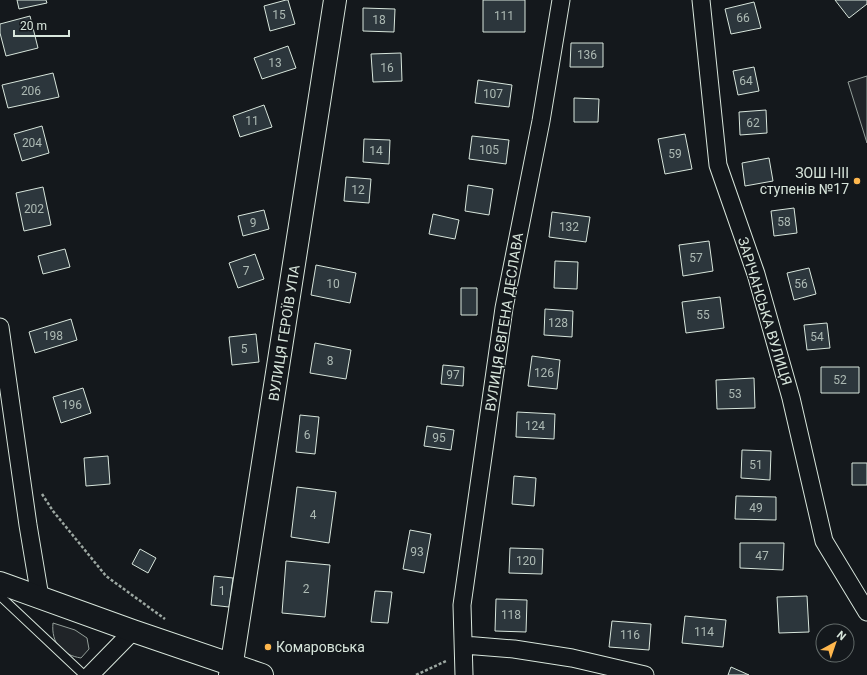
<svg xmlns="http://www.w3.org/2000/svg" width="867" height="675" viewBox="0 0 867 675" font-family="Roboto,sans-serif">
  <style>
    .green { fill: #202428; stroke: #939e99 }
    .building { fill: #2c363c; stroke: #d8e6dc }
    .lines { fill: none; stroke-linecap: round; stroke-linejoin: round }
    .lane-casing { stroke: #d8e6dc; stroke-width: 10 }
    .street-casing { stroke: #d8e6dc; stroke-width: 19 }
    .secondary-casing { stroke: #d8e6dc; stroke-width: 24 }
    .path { stroke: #9da8a2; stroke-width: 2.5; stroke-dasharray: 3 2; stroke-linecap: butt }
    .lane { stroke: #14181c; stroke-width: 8 }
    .street { stroke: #14181c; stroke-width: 17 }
    .secondary { stroke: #14181c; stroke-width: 22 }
    .poi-dot { fill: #ffb74d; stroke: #14181c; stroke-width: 1.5 }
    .labels { text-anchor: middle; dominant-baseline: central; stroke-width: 3; stroke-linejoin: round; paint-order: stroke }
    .number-label { font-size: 12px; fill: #adbab4 }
    .poi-label { font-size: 14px; fill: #d8e6dc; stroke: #14181c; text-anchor: end }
    .street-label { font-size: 14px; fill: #d8e6dc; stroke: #14181c }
  </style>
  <rect width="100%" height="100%" fill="#14181c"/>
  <path class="green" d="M867,76V143L848,82Z
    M53,623L75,630L87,638L89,649L81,658C62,655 51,643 53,623Z"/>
  <path class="building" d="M17,0H46L47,3L19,9Z
    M286,0H288L295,24L270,31L264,6Z
    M483,0H525V32H483Z
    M835,0H867V4L849,18Z
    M754,2L761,28L731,34L725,9Z
    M363,8L395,9L394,32L363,31Z
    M30,16L38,48L6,56L0,33V24Z
    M571,43H603V67H570Z
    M288,46L296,68L262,79L254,58Z
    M401,53L402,81L373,82L371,54Z
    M754,67L759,91L738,95L733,71Z
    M53,73L59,97L8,108L2,85Z
    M478,80L512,85L509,107L475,103Z
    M574,98L599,99L598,122H574Z
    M264,105L272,127L240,137L233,116Z
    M766,110L767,133L740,135L739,112Z
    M42,126L49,153L22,161L14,134Z
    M685,134L692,169L665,174L658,139Z
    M472,136L509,140L506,164L469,159Z
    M364,139L390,140L389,164L363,162Z
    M769,158L773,181L745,186L742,163Z
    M346,177L371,179L369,203L344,201Z
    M468,185L493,189L489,215L465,211Z
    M43,187L51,225L24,231L16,193Z
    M794,208L797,233L774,236L771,211Z
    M264,210L269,229L243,236L238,216Z
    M552,212L590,217L586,242L549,237Z
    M433,214L459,220L455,239L429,234Z
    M709,241L713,271L683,276L679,245Z
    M65,249L70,267L43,274L38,256Z
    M255,254L264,279L238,288L229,263Z
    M555,261L578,262L577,289L554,288Z
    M316,265L356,273L350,303L311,295Z
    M809,268L816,294L794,300L787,273Z
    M461,288H477V315H461Z
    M720,297L724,328L686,333L682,302Z
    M545,309L573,311L572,337L544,335Z
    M71,319L77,340L35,353L29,332Z
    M827,323L830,348L807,350L804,325Z
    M256,334L259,362L232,365L229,337Z
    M315,343L351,350L346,379L310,373Z
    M532,356L560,360L557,389L528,386Z
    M443,365L464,367L463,386L441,384Z
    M821,367H859V393H821Z
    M754,378L755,408L717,409L716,380Z
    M83,388L91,413L61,423L53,397Z
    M517,412L555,414L554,439L516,437Z
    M300,415L319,417L315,454L296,452Z
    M427,426L454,430L451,450L424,446Z
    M742,450L771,451L770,480L741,478Z
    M108,456L110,484L86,486L84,458Z
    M852,463H867V485H852Z
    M514,476L536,478L534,506L512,504Z
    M297,487L336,492L329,543L291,537Z
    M736,496L776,497V520L735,519Z
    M410,530L431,534L424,573L403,569Z
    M740,543H784L783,570L740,568Z
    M510,548L543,549L542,574L509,573Z
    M140,549L156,558L148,573L132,564Z
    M286,561L330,565L325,617L282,613Z
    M214,576L233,578L229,607L211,605Z
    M375,591L392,592L388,623L371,622Z
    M807,596L809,632L779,633L777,597Z
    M496,599L527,600L526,632L495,631Z
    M685,616L726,620L723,647L682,643Z
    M612,621L651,624L649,650L609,647Z
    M731,667L749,675H728Z"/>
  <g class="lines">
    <defs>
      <path id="lane" d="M0,596L84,675"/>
      <path id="street" d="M701,0L718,165L756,274L791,398L824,541L867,612
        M0,327L28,525L40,597
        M464,645L514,649L572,658L645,675
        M90,675L133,631
        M464,675L462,605L504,308L541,121L561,0"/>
      <path id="secondary" d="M0,583L133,631L262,675
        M230,675L335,0"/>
    </defs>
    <use href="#lane" class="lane-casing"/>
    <use href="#street" class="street-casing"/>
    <use href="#secondary" class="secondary-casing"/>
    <path class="path" d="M42,494L53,511L106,576L165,619
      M416,675L446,661"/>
    <use href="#lane" class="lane"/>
    <use href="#street" class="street"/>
    <use href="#secondary" class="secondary"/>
  </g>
  <g class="poi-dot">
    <circle cx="857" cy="181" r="4"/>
    <circle cx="268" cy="647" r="4"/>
  </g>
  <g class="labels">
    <g class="number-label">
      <text x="279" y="15">15</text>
      <text x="504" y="16">111</text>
      <text x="743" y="18">66</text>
      <text x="379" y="20">18</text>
      <text x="587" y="55">136</text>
      <text x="275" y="63">13</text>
      <text x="387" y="68">16</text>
      <text x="746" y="81">64</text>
      <text x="31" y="91">206</text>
      <text x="493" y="94">107</text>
      <text x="252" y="121">11</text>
      <text x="753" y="123">62</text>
      <text x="32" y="143">204</text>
      <text x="489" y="150">105</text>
      <text x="376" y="151">14</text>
      <text x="675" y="154">59</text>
      <text x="358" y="190">12</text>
      <text x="34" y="209">202</text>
      <text x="784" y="222">58</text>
      <text x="253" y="223">9</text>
      <text x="569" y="227">132</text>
      <text x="696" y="258">57</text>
      <text x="246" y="271">7</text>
      <text x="333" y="284">10</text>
      <text x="801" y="284">56</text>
      <text x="703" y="315">55</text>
      <text x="558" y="323">128</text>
      <text x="53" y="336">198</text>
      <text x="817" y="337">54</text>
      <text x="244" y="349">5</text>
      <text x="330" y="361">8</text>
      <text x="544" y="373">126</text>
      <text x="453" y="375">97</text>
      <text x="840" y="380">52</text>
      <text x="735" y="394">53</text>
      <text x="72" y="405">196</text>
      <text x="535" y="426">124</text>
      <text x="307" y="435">6</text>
      <text x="439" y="438">95</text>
      <text x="756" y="465">51</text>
      <text x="756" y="508">49</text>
      <text x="313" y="515">4</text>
      <text x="417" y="552">93</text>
      <text x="762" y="556">47</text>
      <text x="526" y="561">120</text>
      <text x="306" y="589">2</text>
      <text x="222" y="591">1</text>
      <text x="511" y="615">118</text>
      <text x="704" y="632">114</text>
      <text x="630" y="635">116</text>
    </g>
    <g class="poi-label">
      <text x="849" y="173">ЗОШ І-ІІІ<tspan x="849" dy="16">ступенів №17</tspan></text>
      <text x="276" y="647" text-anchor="start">Комаровська</text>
    </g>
    <g class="street-label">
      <text transform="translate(765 311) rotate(73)">ЗАРІЧАНСЬКА ВУЛИЦЯ</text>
      <text transform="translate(504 322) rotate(-81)">ВУЛИЦЯ ЄВГЕНА ДЕСЛАВА</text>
      <text transform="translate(284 333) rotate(-81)">ВУЛИЦЯ ГЕРОЇВ УПА</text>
    </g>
  </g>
  <g transform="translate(835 643) rotate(40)"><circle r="19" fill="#14181c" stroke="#626a69"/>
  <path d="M0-3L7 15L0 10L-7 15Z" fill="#ffb74d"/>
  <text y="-6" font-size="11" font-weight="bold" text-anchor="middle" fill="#d8e6dc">N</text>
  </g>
  <path d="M14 30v6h55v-6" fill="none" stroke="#d8e6dc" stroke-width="2"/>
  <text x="20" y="30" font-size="12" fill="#d8e6dc" stroke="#14181c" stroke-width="3" paint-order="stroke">20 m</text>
</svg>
